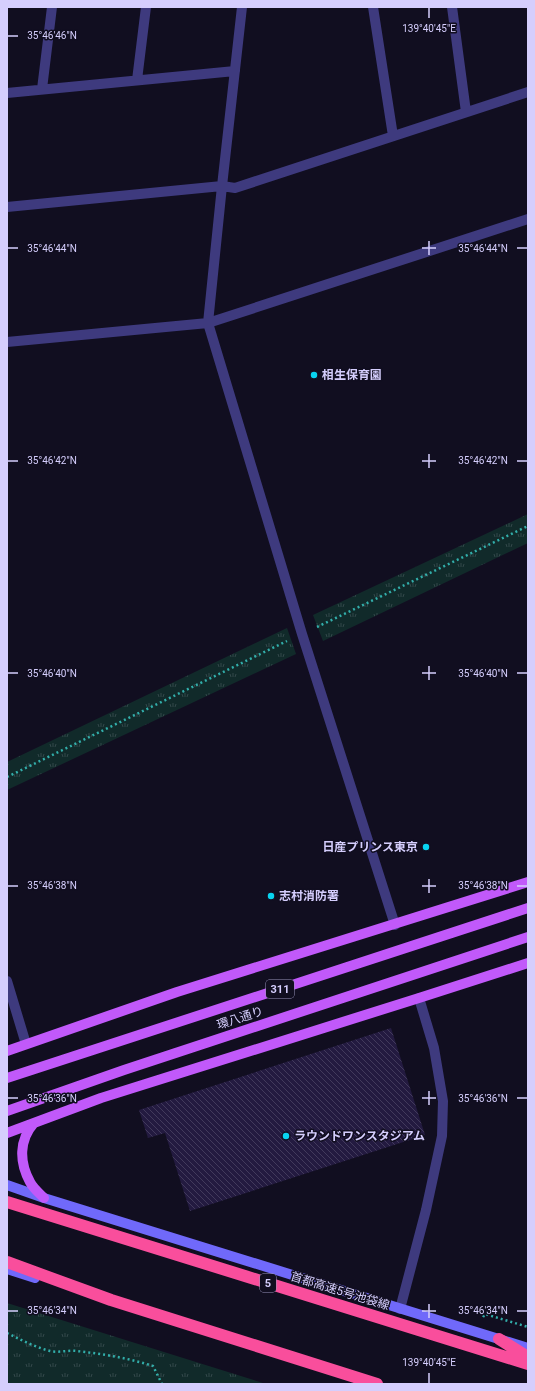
<svg xmlns="http://www.w3.org/2000/svg" width="535" height="1391" viewBox="0 0 535 1391" font-family="Roboto,'Noto Sans JP',sans-serif">
  <style>
    .grass { fill: url(#grass-tufts) }
    .building { fill: url(#building-back-hatch) }
    .lines { fill: none; stroke-linecap: round; stroke-linejoin: round }
    .path { stroke: #32aeaa; stroke-width: 2.5; stroke-dasharray: 2 3; stroke-linecap: butt }
    .street { stroke: #3e3a7e; stroke-width: 10 }
    .secondary { stroke: #7069fa; stroke-width: 10 }
    .primary { stroke: #c159fa; stroke-width: 10 }
    .highway { stroke: #f94e9c; stroke-width: 12 }
    .highway-bridge { stroke: #f94e9c; stroke-width: 12 }
    .ticks { fill: none; stroke: #d5cefd; stroke-width: 1.5 }
    .poi-dot { fill: #08d3f0; stroke: #110e20; stroke-width: 1.5 }
    .labels { text-anchor: middle; dominant-baseline: central; stroke-width: 3; stroke-linejoin: round; paint-order: stroke }
    .shield { fill: #110e20; stroke: #9a94bb; stroke-width: 1 }
    .shield-label { font-size: 11px; font-weight: bold; fill: #d5cefd }
    .poi-label { font-size: 12px; font-weight: bold; fill: #d5cefd; stroke: #110e20; text-anchor: start }
    .street-label { font-size: 12px; fill: #d5cefd; stroke: #110e20 }
    .ticks-label { font-size: 10px; text-anchor: middle; fill: #d5cefd; stroke: #110e20; stroke-width: 3; stroke-linejoin: round; paint-order: stroke }
  </style>
  <defs>
    <pattern id="grass-tufts" width="24" height="20" patternUnits="userSpaceOnUse"><rect width="24" height="20" fill="#112a2a"/><path d="M3 7l-1-3M5 7V3M7 7l1-3M15 17l-1-3M17 17v-4M19 17l1-3" fill="none" stroke="#33484a"/></pattern>
    <pattern id="building-back-hatch" width="6" height="6" patternUnits="userSpaceOnUse"><rect width="6" height="6" fill="#231a40"/><path d="M-1 5l2 2M0 0l6 6M5-1l2 2" fill="none" stroke="#423a5c"/></pattern>
  </defs>
  <rect width="100%" height="100%" fill="#110e20"/>
  <path class="grass" d="M528,514V543L323,641L313,615Z
    M287,628L296,654L7,790V762Z
    M7,1303L266,1384H7Z"/>
  <path class="building" d="M391,1028L425,1135L190,1211L165,1133L148,1138L139,1110Z"/>
  <g class="lines">
    <path class="path" d="M317,627L528,526
      M7,777L287,641
      M483,1317L485,1314L528,1327
      M7,1333C21,1340 35,1347 50,1351C58,1353 68,1350 77,1351C103,1354 128,1358 153,1366L162,1384"/>
    <path class="street" d="M242,7L222,186L208,323L302,634L395,925
      M373,7L393,136
      M452,7L466,112
      M137,80L146,7
      M42,89L52,7
      M7,93L235,71
      M7,207L222,186L235,188L528,92
      M7,342L208,323L528,219
      M7,981L26,1044
      M400,1309L426,1210L442,1136L443,1101L434,1048L419,998"/>
    <path class="secondary" d="M7,1185L44,1198L528,1348
      M7,1269L35,1278"/>
    <path class="primary" d="M7,1051L177,992L528,882
      M7,1078L528,908
      M7,1111L124,1070L528,937
      M34,1123C19,1140 19,1162 30,1182C33,1188 39,1193 44,1198
      M7,1133L101,1098L419,998L528,963"/>
    <path class="highway" d="M7,1202L528,1364
      M499,1339L528,1357"/>
    <path class="highway-bridge" d="M7,1262L111,1300L377,1384"/>
  </g>
  <path class="ticks" d="M429,8V18M8,36H18M429,241V255M8,248H18M422,248H436M517,248H527M429,454V468M8,461H18M422,461H436M517,461H527M429,666V680M8,673H18M422,673H436M517,673H527M429,879V893M8,886H18M422,886H436M517,886H527M429,1091V1105M8,1098H18M422,1098H436M517,1098H527M429,1304V1318M8,1311H18M422,1311H436M517,1311H527M429,1373V1383"/>
  <g class="poi-dot">
    <circle cx="314" cy="375" r="4"/>
    <circle cx="426" cy="847" r="4"/>
    <circle cx="271" cy="896" r="4"/>
    <circle cx="286" cy="1136" r="4"/>
  </g>
  <g class="labels">
    <g class="shield">
      <rect x="266" y="980" width="28" height="18" rx="3"/>
      <rect x="260" y="1274" width="16" height="18" rx="3"/>
    </g>
    <g class="shield-label">
      <text x="280" y="989">311</text>
      <text x="268" y="1283">5</text>
    </g>
    <g class="poi-label">
      <text x="322" y="375">相生保育園</text>
      <text x="418" y="847" text-anchor="end">日産プリンス東京</text>
      <text x="279" y="896">志村消防署</text>
      <text x="294" y="1136">ラウンドワンスタジアム</text>
    </g>
    <g class="street-label">
      <text transform="translate(240 1018) rotate(-18)">環八通り</text>
      <text transform="translate(340 1291) rotate(17)">首都高速5号池袋線</text>
    </g>
  </g>
  <g class="ticks-label">
    <text x="429" y="32">139°40'45"E</text>
    <text x="52" y="39">35°46'46"N</text>
    <text x="52" y="252">35°46'44"N</text>
    <text x="483" y="252">35°46'44"N</text>
    <text x="52" y="464">35°46'42"N</text>
    <text x="483" y="464">35°46'42"N</text>
    <text x="52" y="677">35°46'40"N</text>
    <text x="483" y="677">35°46'40"N</text>
    <text x="52" y="889">35°46'38"N</text>
    <text x="483" y="889">35°46'38"N</text>
    <text x="52" y="1102">35°46'36"N</text>
    <text x="483" y="1102">35°46'36"N</text>
    <text x="52" y="1314">35°46'34"N</text>
    <text x="483" y="1314">35°46'34"N</text>
    <text x="429" y="1366">139°40'45"E</text>
  </g>
  <rect width="535" height="1391" fill="none" stroke="#d5cefd" stroke-width="16"/>
</svg>
